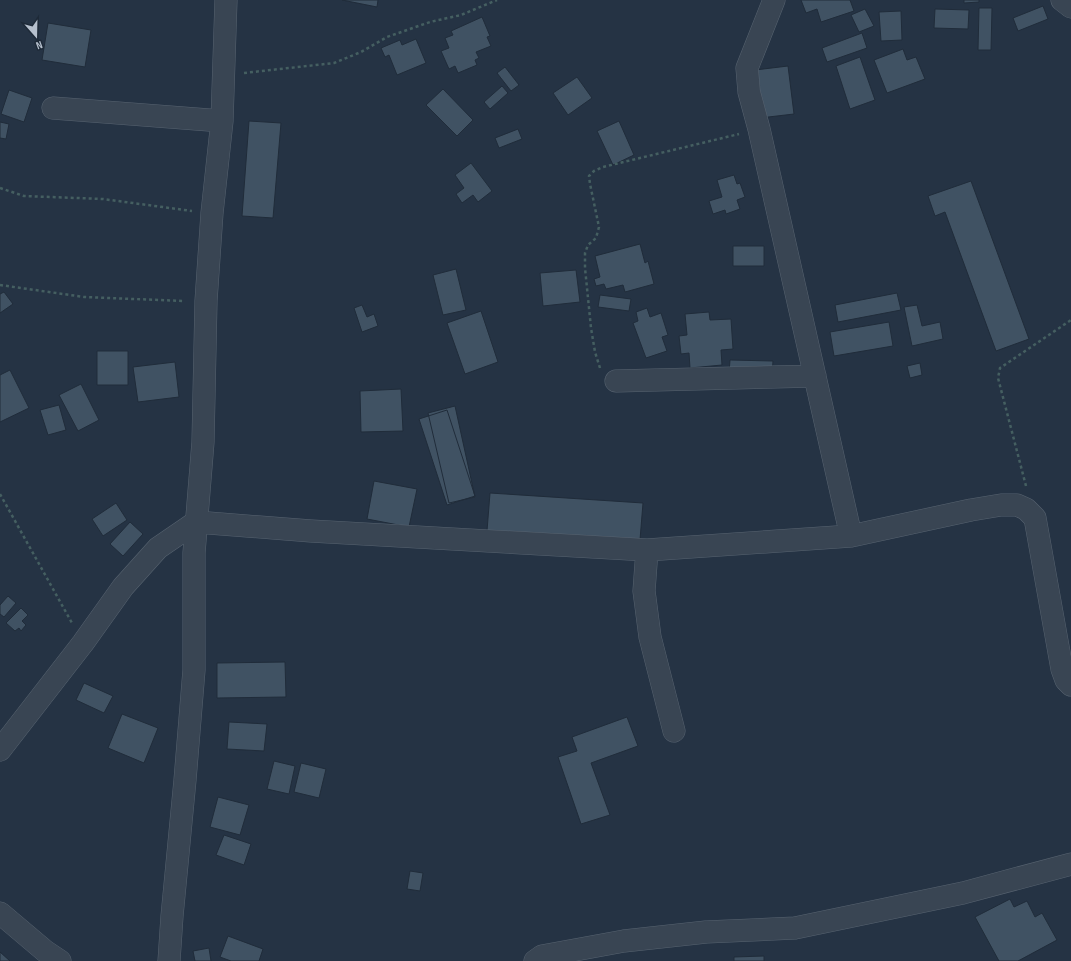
<svg xmlns="http://www.w3.org/2000/svg" width="1071" height="961" viewBox="0 0 1071 961" font-family="'Sofia Sans Condensed',sans-serif">
  <style>
    .building { fill: #405263; stroke: #202c3a }
    .lines { fill: none; stroke-linecap: round; stroke-linejoin: round }
    .minor-casing { stroke: #576370; stroke-width: 23 }
    .path { stroke: #455f61; stroke-width: 2.5; stroke-dasharray: 3 3; stroke-linecap: butt }
    .minor { stroke: #394553; stroke-width: 22 }
  </style>
  <rect width="100%" height="100%" fill="#253344"/>
  <path class="building" d="M342,0H378L377,7Z
    M801,0H850L854,11L821,22L817,9L806,13Z
    M964,0H979V2L964,3Z
    M1043,6L1048,19L1018,31L1013,18Z
    M979,8H992L991,50H978Z
    M865,9L874,26L859,32L851,15Z
    M935,9L969,10L968,29L934,28Z
    M901,11L902,40L881,41L879,12Z
    M482,17L490,36L487,37L491,46L476,52L479,58L475,60L477,65L458,73L455,66L449,69L441,51L449,48L445,38L453,35L451,31Z
    M48,23L91,30L85,67L42,60Z
    M862,33L867,48L827,62L822,48Z
    M416,39L426,63L397,75L389,55L385,57L381,48L400,40L402,45Z
    M903,49L907,60L916,57L925,79L887,93L874,60Z
    M860,57L875,100L850,109L836,66Z
    M788,66L794,114L760,118L755,70Z
    M505,67L519,85L511,91L497,73Z
    M577,77L592,98L568,115L553,93Z
    M502,86L508,93L490,109L484,102Z
    M443,89L473,120L457,136L426,105Z
    M9,90L32,98L24,122L1,114Z
    M249,121L281,123L273,218L242,216Z
    M619,121L634,155L613,165L597,131Z
    M0,122L9,124L6,139L0,138Z
    M518,129L522,139L499,148L495,138Z
    M471,163L492,191L478,202L473,195L462,203L456,194L464,188L455,175Z
    M734,175L737,184L740,183L745,197L737,200L740,209L726,214L725,210L713,214L709,201L722,197L717,180Z
    M971,181L1029,339L996,351L945,212L935,216L928,196Z
    M640,244L645,263L648,261L654,284L625,292L623,285L606,289L604,284L596,286L594,279L600,277L595,256Z
    M733,246H764V266H733Z
    M456,269L466,310L443,315L433,275Z
    M576,270L580,302L543,306L540,273Z
    M4,292L13,304L0,313V294Z
    M897,293L901,310L838,322L835,305Z
    M600,295L631,299L629,311L598,307Z
    M362,305L367,317L374,314L378,326L362,332L354,308Z
    M917,305L922,326L940,322L943,339L912,346L904,307Z
    M647,308L650,317L661,313L668,335L662,337L667,351L646,358L633,323L638,321L636,312Z
    M481,311L498,362L465,374L447,323Z
    M709,312L710,320L731,319L733,349L721,350L722,365L690,368L689,353L681,354L679,336L687,335L685,314Z
    M889,322L893,346L834,356L830,332Z
    M97,351H128V385H97Z
    M730,360L773,361L772,375L729,373Z
    M175,362L179,397L138,402L133,367Z
    M920,363L922,375L910,378L907,366Z
    M10,370L29,408L0,422V375Z
    M81,384L99,420L78,431L59,395Z
    M401,389L403,431L361,432L360,391Z
    M59,405L66,430L48,435L40,410Z
    M455,406L475,497L449,503L428,413Z
    M447,410L475,496L447,505L419,419Z
    M374,481L417,489L409,527L367,519Z
    M490,493L643,503L640,540L487,531Z
    M116,503L127,520L103,536L92,519Z
    M130,522L143,534L123,556L110,544Z
    M8,596L16,603L4,617L0,614V605Z
    M21,608L28,615L22,621L26,625L21,631L19,628L15,631L6,623Z
    M285,662L286,697L217,698V663Z
    M84,683L113,696L104,713L76,700Z
    M122,714L158,728L144,763L108,748Z
    M627,717L638,746L591,763L610,815L581,824L558,757L577,751L572,737Z
    M229,722L267,724L264,751L227,749Z
    M274,761L295,766L289,794L267,789Z
    M301,763L326,769L319,798L294,792Z
    M218,797L249,805L240,835L210,827Z
    M224,835L251,844L244,865L216,855Z
    M410,871L423,873L420,891L407,889Z
    M1010,899L1014,907L1027,901L1035,917L1042,913L1057,940L1018,961H999L975,917Z
    M228,936L263,949L259,961H231L220,957Z
    M209,948L211,961H195L193,951Z
    M0,952L10,961H0Z
    M764,956V961H734V957Z"/>
  <g class="lines">
    <defs>
      <path id="minor" d="M774,0L747,68L749,92L759,129L851,536
        M1062,0L1071,7
        M53,108L222,121
        M616,381L815,376
        M647,550L644,591L650,637L674,731
        M0,750L83,643L123,587L158,548L196,522L311,531L647,550L851,536L971,510L1001,505H1017L1026,509L1035,518L1062,669L1066,680L1071,685
        M0,913L45,951L60,961
        M169,961L172,916L185,780L194,670V553L203,442L206,301L212,213L222,121L226,0
        M535,961L542,956L624,941L706,932L795,928L963,893L1071,864"/>
    </defs>
    <use href="#minor" class="minor-casing"/>
    <path class="path" d="M244,73L334,63L361,52L387,37L430,22L461,15L497,0
      M0,188L24,196L103,199L192,211
      M0,285L84,297L184,301
      M600,368L595,352L591,328L585,268V253L588,245L596,238L599,227L590,184L589,176L594,171L603,167L739,134
      M1026,486L998,378L1000,368L1071,320
      M0,494L72,623"/>
    <use href="#minor" class="minor"/>
  </g>
  <g transform="translate(36 36) rotate(160)" stroke="#1e2a38" stroke-width="3" paint-order="stroke">
  <path d="M0-3L7 15L0 10L-7 15Z" fill="#b6c0cd"/>
  <text y="-6" font-size="11" font-weight="bold" text-anchor="middle" fill="#b6c0cd">N</text>
  </g>
</svg>
